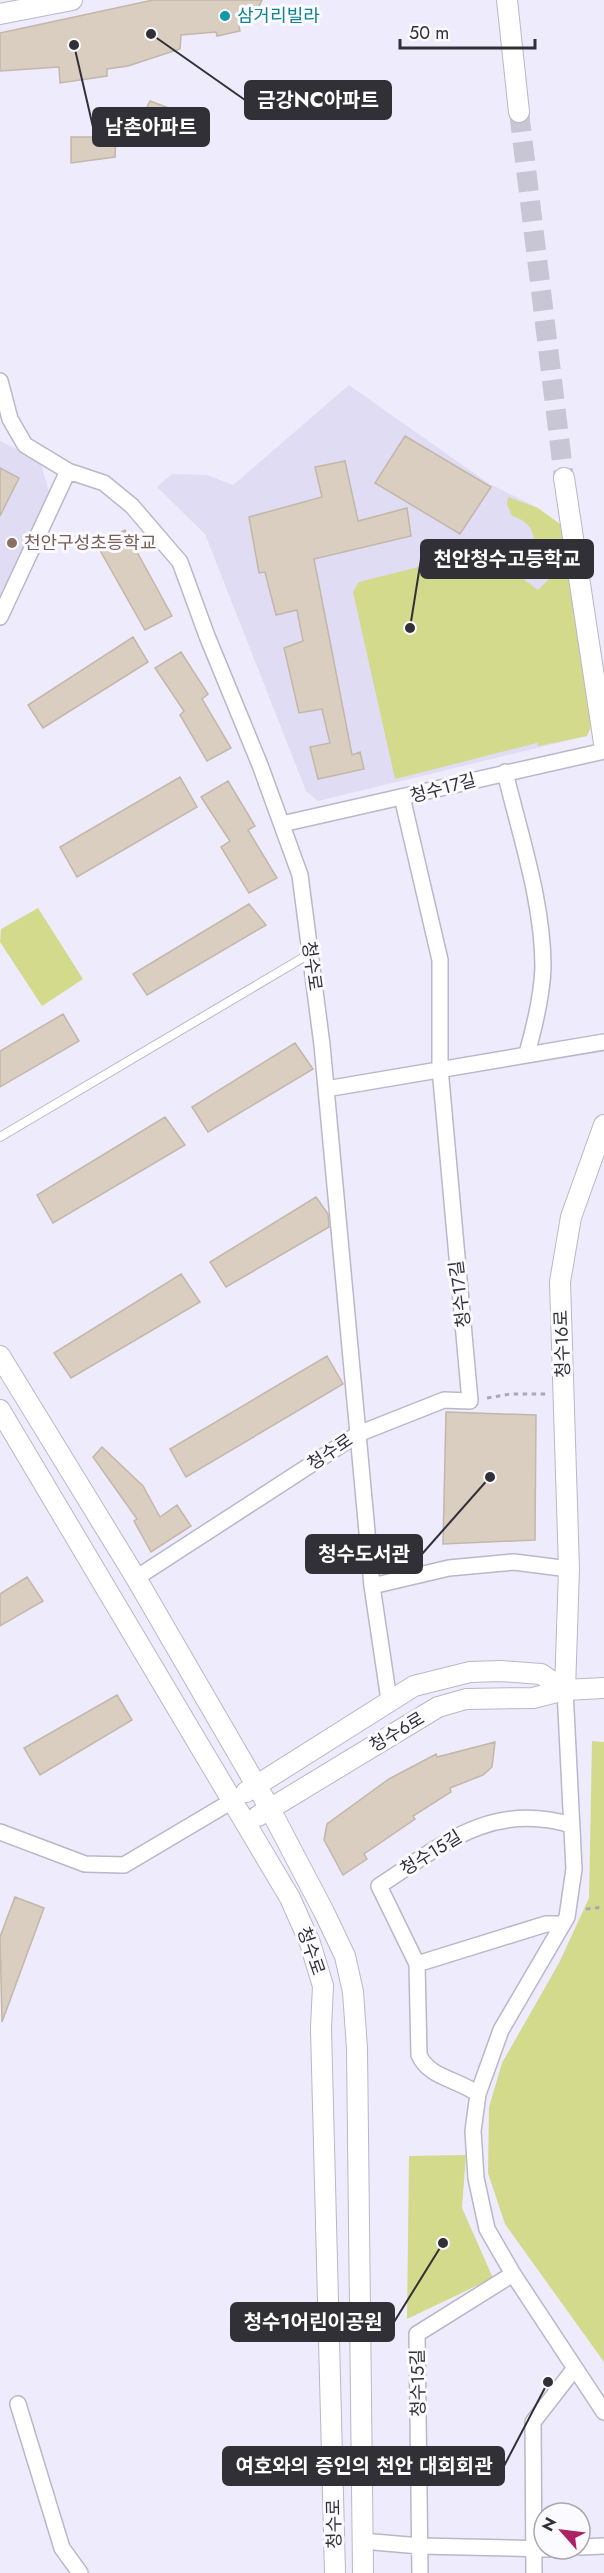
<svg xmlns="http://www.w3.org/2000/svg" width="604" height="2573" viewBox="0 0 604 2573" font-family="Jost,'Noto Sans KR',sans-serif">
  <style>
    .education { fill: #e0dcf3 }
    .green { fill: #d4da8c }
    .building { fill: #d9cebf; stroke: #c2b7a9; stroke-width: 1.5 }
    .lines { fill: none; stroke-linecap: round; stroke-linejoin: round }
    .tertiary-tunnel { stroke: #c8c6d5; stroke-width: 20; stroke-dasharray: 20 10; stroke-linecap: butt }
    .service-casing { stroke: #bab7c8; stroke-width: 10 }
    .minor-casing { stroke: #bab7c8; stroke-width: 18 }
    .tertiary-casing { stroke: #bab7c8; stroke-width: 22 }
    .path { stroke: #aaa8b6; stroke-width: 3; stroke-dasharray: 4.5 4.5; stroke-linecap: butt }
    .service { stroke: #fff; stroke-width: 8 }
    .minor { stroke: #fff; stroke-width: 15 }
    .tertiary { stroke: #fff; stroke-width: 20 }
    .culture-dot { fill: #0f9aa8; stroke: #fbfafe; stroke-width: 2 }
    .education-dot { fill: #8d6e63; stroke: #fbfafe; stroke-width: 2 }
    .labels { text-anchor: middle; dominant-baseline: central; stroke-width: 6; stroke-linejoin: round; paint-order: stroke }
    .culture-label { font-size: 18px; fill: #0d838f; stroke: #fbfafe; text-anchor: start }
    .education-label { font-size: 18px; fill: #785e54; stroke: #fbfafe; text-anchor: start }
    .street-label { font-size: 18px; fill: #313037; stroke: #fbfafe }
    .leader { fill: none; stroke: #313037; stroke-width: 2 }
    .callout-dot { fill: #313037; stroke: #fbfafe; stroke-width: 2 }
    .callout { fill: #313037; stroke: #313037; stroke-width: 2 }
    .callout-label { font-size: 20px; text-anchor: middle; font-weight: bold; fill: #fff }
  </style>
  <rect width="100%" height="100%" fill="#eeebfc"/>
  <path class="education" d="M349,385L488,483L538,508L560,524L587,736L318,801L306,791L205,534L157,487L172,474L207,475L233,485Z
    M0,441L40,461L49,491L0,596Z"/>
  <path class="green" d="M508,497L538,508L560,524L593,722L587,736L538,746L537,743L395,779L353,592L359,582L498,547L505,576L522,578L538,590L553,575L532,554C538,536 531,521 512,516L507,504Z
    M38,908L83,979L42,1006L0,942L1,929Z
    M592,1741L604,1742V2362L505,2224L488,2173L489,2107L502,2063L559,1963L589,1898Z
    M466,2155L462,2208L493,2278L407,2319L409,2156Z"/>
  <path class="building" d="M153,0H262L255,14L237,17L240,31L217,36L216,32L181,35L180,49L128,66L107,69V76L60,83L59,67L0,71V33Z
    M150,101L174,110L163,141L134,134Z
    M71,137H116L115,157L71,163Z
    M405,436L491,487L460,534L375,483Z
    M345,461L358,521L407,508L411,536L314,559L352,755L360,752L364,769L318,779L310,747L330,743L322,709L299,713L284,648L303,641L297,610L276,615L265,572L259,573L249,517L322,497L315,467Z
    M0,468L19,478L0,516Z
    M125,530L172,616L145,630L97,545Z
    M133,637L148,662L43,728L28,705Z
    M181,652L208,694L202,699L231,748L207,761L180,715L184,711L155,668Z
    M180,777L197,807L77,877L60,847Z
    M228,781L255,826L248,830L277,878L249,893L221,847L230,841L201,797Z
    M249,904L266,925L147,995L133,974Z
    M63,1014L79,1041L0,1087V1051Z
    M295,1043L313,1069L208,1132L192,1107Z
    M165,1117L185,1145L53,1223L37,1195Z
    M316,1197L328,1214L329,1227L226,1287L210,1262Z
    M181,1274L200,1302L71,1378L54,1353Z
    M327,1356L343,1384L186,1477L170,1449Z
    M446,1412L536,1415L535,1540L443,1544Z
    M102,1447L143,1486L160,1517L177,1505L191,1526L151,1552L134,1521L137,1519L93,1457Z
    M27,1577L43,1601L0,1626V1594Z
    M117,1695L132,1720L40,1775L24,1748Z
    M495,1742L492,1767L483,1775L450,1788L451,1792L413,1816L415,1819L364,1854L367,1859L343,1875L324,1840L327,1824L389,1779L436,1754L437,1757Z
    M15,1897L44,1908L2,2022L0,1937Z"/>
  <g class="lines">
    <path class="tertiary-tunnel" d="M519,112L564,478"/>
    <defs>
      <path id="service" d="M0,1137L311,953"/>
      <path id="minor" d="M0,381L10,419L25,445L68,471L104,483L132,506L180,562L207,636L260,765L300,875L322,1045L358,1434L136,1578
        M0,617L68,471
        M505,772C520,835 543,902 543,967C542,997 535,1025 527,1053
        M282,824L604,751
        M326,1089L604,1042
        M372,1586L449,1568L514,1562L569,1569
        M389,1700L372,1586L358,1434L444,1400L470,1401L440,1068V960L402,797
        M0,1832L85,1864L124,1865L232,1801
        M417,1964L546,1924H563
        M478,2094C458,2079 429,2078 419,2055L417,1964L379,1886C442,1845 491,1801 571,1825
        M575,2368L604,2412
        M18,2404L62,2548L80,2573
        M362,2541L420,2546L549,2549
        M580,2547L604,2546
        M420,2573L417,2334L513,2274
        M534,2573L533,2422L575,2368L513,2274L487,2229L476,2178L473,2131L478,2094L501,2030L567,1917L574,1869L565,1690"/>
      <path id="tertiary" d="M507,0L519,112
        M0,14L72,0
        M564,478L604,743
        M0,1356L136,1578L270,1809L324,1912L345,1956L353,1992L357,2048L363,2573
        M0,1410L290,1898L310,1943L323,1986L321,2028L335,2573
        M565,1690L569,1569L560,1282L571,1217L604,1125
        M246,1792L414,1686L470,1672L501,1671L541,1674L565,1690
        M258,1816L438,1707L466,1699L533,1698L565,1690L604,1688"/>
    </defs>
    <use href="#service" class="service-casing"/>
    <use href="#minor" class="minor-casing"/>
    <use href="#tertiary" class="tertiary-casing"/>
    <path class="path" d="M487,1398L510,1394H546
      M586,1909L604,1907"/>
    <use href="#service" class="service"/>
    <use href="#minor" class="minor"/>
    <use href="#tertiary" class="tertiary"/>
  </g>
  <circle class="culture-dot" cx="225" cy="16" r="6"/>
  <circle class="education-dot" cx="12" cy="543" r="6"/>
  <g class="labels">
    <g class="culture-label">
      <text x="237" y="16">삼거리빌라</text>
    </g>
    <g class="education-label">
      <text x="24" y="543">천안구성초등학교</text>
    </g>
    <g class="street-label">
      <text transform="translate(443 788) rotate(-15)">청수17길</text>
      <text transform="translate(312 966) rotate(82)">청수로</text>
      <text transform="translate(460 1294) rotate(-97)">청수17길</text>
      <text transform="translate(562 1344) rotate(-92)">청수16로</text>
      <text transform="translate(330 1452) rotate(-34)">청수로</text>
      <text transform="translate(397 1732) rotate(-31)">청수6로</text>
      <text transform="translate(431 1853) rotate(-32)">청수15길</text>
      <text transform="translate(311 1951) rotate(71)">청수로</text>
      <text transform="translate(418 2383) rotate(-91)">청수15길</text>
      <text transform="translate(334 2524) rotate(-91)">청수로</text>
    </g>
  </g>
  <path class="leader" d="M151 34L245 100M74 45L93 127M410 628L421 559M490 1477L422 1554M443 2243L394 2322M548 2382L504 2466"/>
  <g class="callout-dot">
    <circle cx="151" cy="34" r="6"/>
    <circle cx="74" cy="45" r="6"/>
    <circle cx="410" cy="628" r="6"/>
    <circle cx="490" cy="1477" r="6"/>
    <circle cx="443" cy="2243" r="6"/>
    <circle cx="548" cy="2382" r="6"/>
  </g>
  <g class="callout">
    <rect x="245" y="81" width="146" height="38" rx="6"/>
    <rect x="93" y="108" width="116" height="38" rx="6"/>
    <rect x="421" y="540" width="172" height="38" rx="6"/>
    <rect x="306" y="1535" width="116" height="38" rx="6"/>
    <rect x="231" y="2303" width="163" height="38" rx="6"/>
    <rect x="223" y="2447" width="281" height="38" rx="6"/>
  </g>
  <g class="callout-label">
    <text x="318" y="107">금강NC아파트</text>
    <text x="151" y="134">남촌아파트</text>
    <text x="507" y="566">천안청수고등학교</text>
    <text x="364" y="1561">청수도서관</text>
    <text x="313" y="2329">청수1어린이공원</text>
    <text x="364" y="2473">여호와의 증인의 천안 대회회관</text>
  </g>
  <g transform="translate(562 2531) rotate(298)"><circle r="28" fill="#fbfafe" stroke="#aaa9ae" stroke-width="1.5"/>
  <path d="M0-4.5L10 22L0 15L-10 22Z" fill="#ab2265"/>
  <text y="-9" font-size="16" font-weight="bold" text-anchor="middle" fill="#313037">N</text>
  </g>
  <path d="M400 39v9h135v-9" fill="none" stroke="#313037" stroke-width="3"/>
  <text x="409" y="39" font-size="18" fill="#313037" stroke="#fbfafe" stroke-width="4.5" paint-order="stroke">50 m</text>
</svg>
